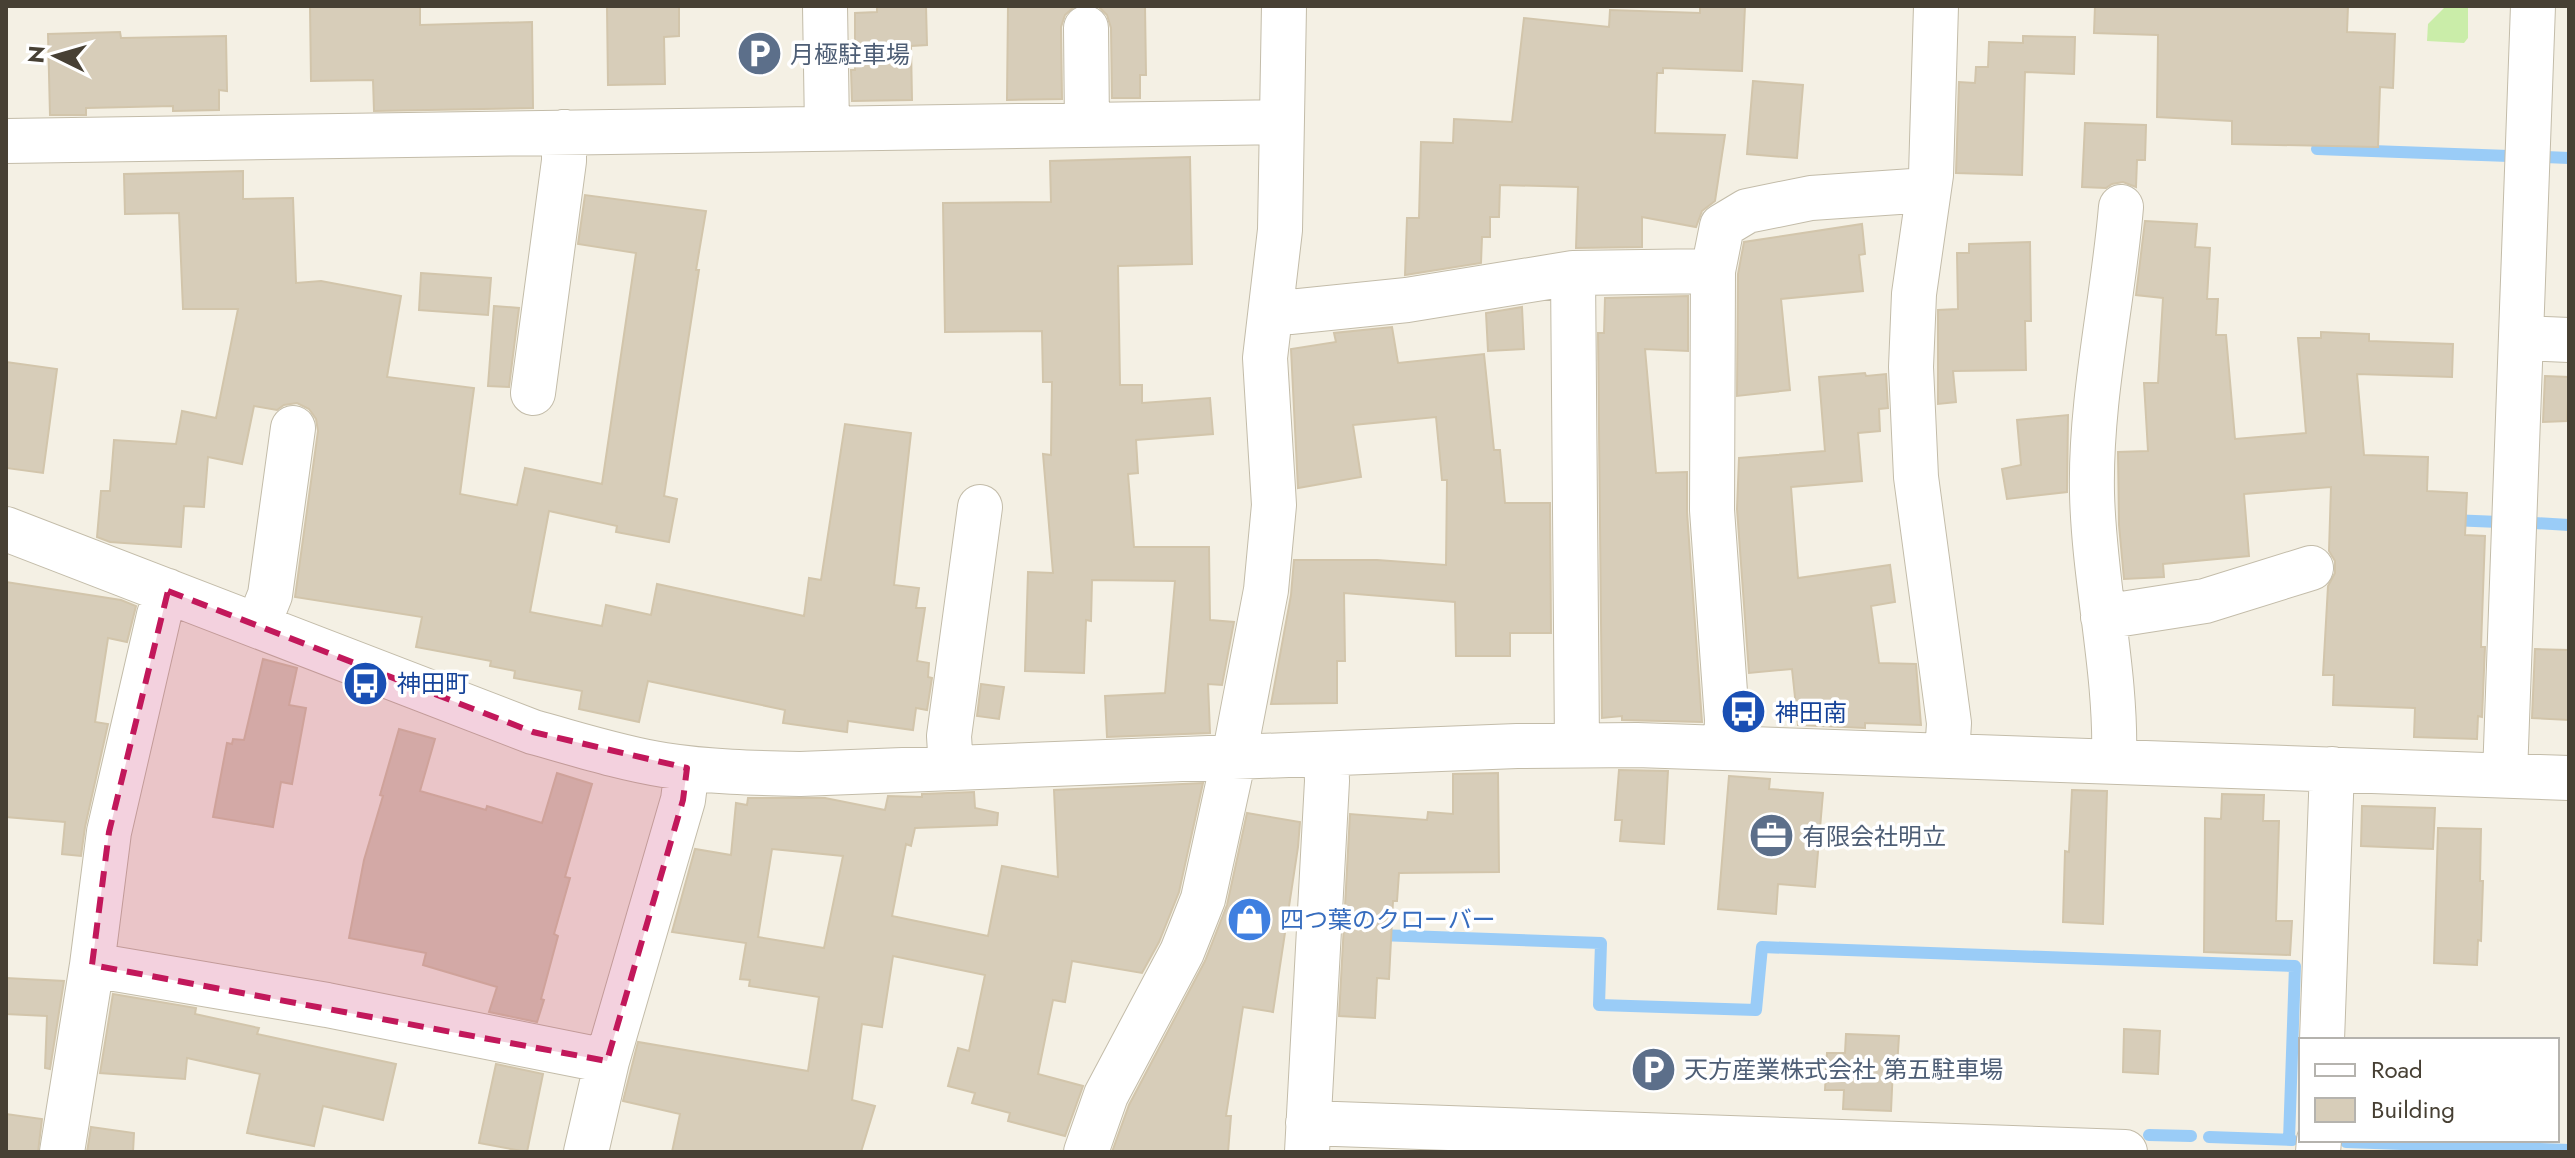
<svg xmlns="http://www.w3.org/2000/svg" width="2575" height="1158" viewBox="0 0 2575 1158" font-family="Jost,'Noto Sans JP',sans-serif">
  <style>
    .green { fill: #caeda9 }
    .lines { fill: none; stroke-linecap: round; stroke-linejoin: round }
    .stream { stroke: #9accf7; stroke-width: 12 }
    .building { fill: #d7cdb9; stroke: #d2c5ab; stroke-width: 2; fill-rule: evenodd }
    .minor-casing { stroke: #c3bca9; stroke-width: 46 }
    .minor { stroke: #fff; stroke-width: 44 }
    .marked { fill: #c2185b; fill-opacity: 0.2; stroke: #c2185b; stroke-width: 6; stroke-dasharray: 16 10; stroke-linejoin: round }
    .labels { text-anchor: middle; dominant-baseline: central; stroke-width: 7; stroke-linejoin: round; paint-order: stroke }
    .service-label { font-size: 24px; fill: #4e5e75; stroke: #fff; text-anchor: start }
    .transit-label { font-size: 24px; fill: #164399; stroke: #fff; text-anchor: start }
    .shop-label { font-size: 24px; fill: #366cbe; stroke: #fff; text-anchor: start }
  </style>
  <rect width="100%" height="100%" fill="#f4f0e4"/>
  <path class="green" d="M2446,6H2468V38L2464,43L2427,41L2428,24Z"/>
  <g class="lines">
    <path class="stream" d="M2317,149L2509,156
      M2545,157L2569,158
      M2451,520L2499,522
      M2535,523L2569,525
      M1378,935L1601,943L1599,1005L1756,1010L1762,947L2295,966L2289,1140
      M2149,1135L2191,1136
      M2209,1137L2292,1140
      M2346,1142L2569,1150"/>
  </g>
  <path class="building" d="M310,6H420V25L532,22L533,108L374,111L373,80L311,81Z
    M607,6H679V36L664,37L665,84L608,85Z
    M877,6H926L927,45L911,46L912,100L852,101L851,70H855V13L877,12Z
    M1008,6H1075L1065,15L1061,27L1062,99L1007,100Z
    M1098,6H1145L1146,75H1140V98H1112L1111,28L1107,15Z
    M1700,6H1745L1742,71L1663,68V73H1657L1655,133L1725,135L1715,201L1702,211L1696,227L1642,217V247L1576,248L1578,187L1500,185L1499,217H1490V237H1482L1481,263L1405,275L1407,218H1419L1421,142L1453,143L1454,119L1512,122L1524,18L1609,27L1610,10L1700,13Z
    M2095,6H2348L2347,32L2395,34L2393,88L2380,87L2378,147L2232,144V121L2157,117L2158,35L2094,33Z
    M120,32L121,38L226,36L227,91L219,90V110L173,111V106L86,108V115H50L48,34Z
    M2023,36L2075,37L2074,74L2025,72L2022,175L1956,173L1959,82L1975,83L1976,67H1988L1989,42L2023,43Z
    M1753,81L1803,85L1797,158L1747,154Z
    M2085,123L2146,125L2145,160H2137L2136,187L2123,182L2112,184L2106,188L2082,187Z
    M1190,157L1192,264L1118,266L1120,385H1142V403L1210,398L1213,434L1136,440L1138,473L1128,474L1134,547H1209L1210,620L1234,622L1222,685L1208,684L1210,733L1107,737L1105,696L1165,693L1175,581L1092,580L1091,621L1086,620L1084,673L1025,671L1028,572L1053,573L1043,454L1051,455L1052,382H1043L1042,331L945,332L943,203L1051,202L1050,161Z
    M243,171V199L293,198L296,283L321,281L401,296L387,377L474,388L460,494L517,505L525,468L602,484L636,253L578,244L585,195L706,211L696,270H699L664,496L677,499L669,542L616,532L617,526L549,511L530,612L602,626L606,605L651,615L657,584L804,616L809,578L821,580L845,424L911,433L894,585L919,588L916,608H925L917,661L929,663L928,677L932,678L927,710L916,708L913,730L848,721L847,732L783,723L785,710L648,681L639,722L579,709L582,691L514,678L515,671L490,666L491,661L416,647L422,617L295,597L318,431L316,419L309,409L297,403L284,405L277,410L254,406L242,464L208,457L204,507L184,506L181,547L110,542L97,537L101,491H110L114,440L176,444L182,411L216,418L238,309H183L179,213L125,214L124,174Z
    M2145,221L2197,224L2195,247L2210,248L2207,299H2218L2216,335H2226L2235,439L2306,433L2298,338H2321V332L2369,334V341L2453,344L2452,377L2357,374L2364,455L2428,457L2427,491L2467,493L2465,535L2485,536L2481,647H2485L2482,717L2478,716L2477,739L2414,737L2415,708L2333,705L2334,675H2323L2328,586L2335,573V561L2329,551L2331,487L2244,494L2249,556L2163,564L2164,577L2124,579L2119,525L2118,452L2148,451L2144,383H2158L2163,298L2136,295Z
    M1862,224L1865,254L1859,255L1863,291L1781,299L1790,390L1737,396L1738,274L1744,242Z
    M2030,242L2031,321H2025L2026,370L1953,371L1956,402L1938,404V310L1958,309L1957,253H1969V244Z
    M421,273L491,278L488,315L419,310Z
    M1688,296V351L1645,349L1656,473L1687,472V512L1702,722L1622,720V716L1602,718L1598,333H1604L1605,298Z
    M494,306L519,308L509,387L488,386Z
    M1522,307L1524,349L1488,351L1486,313Z
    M1392,327L1398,363L1484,354L1494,450H1500L1505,503H1550L1551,633H1510V656H1456L1455,602L1344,593L1345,661H1337V703L1271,704L1291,595L1294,560H1377L1446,565L1447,480H1442L1436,417L1353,425L1361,477L1298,488L1291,349L1336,342L1334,333Z
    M6,362L57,369L43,473L6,468Z
    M1865,373L1866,376L1886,374L1888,408L1879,409L1880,431L1858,433L1862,481L1791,487L1798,578L1890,565L1895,602L1871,606L1879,663L1916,664L1921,725L1865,723V728L1798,725L1792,669L1749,673L1737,509L1739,458L1825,451L1819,377Z
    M2545,376L2569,377L2567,421L2543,422Z
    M2068,415L2067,492L2007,499L2002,469L2021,465L2017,420Z
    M6,582L121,600L136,606L127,642L108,638L95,722L108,724L85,827L81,856L62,854L65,822L6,817Z
    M2535,649L2569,650V720L2532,718Z
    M263,659L297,668L289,705L306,708L292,784L281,782L273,827L213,817L227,743L232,744L233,739L244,740Z
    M981,684L1004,687L999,719L977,716Z
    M399,729L435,739L420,791L486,810L487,806L542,823L557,773L592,784L565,877L570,878L554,934L558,936L541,999L544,1000L537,1022L489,1012L497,987L423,965L426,953L349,938L364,860L383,796L380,795Z
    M1619,770L1668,771L1664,844L1620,841L1622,820H1615Z
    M1498,773L1499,872L1399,873L1397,901H1393L1389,979L1377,978L1375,1018L1339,1016L1350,814L1427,820L1428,812L1453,814V774Z
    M1729,776L1770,779L1769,789L1823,793L1815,887L1778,884L1776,914L1718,909Z
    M1203,783L1179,892L1159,942L1142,973L1072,961L1065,1002L1053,1000L1038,1074L1083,1086L1065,1136L1008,1121L1010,1113L972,1103L975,1093L948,1086L958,1048L969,1051L985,975L893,956L882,1027L862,1024L852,1100L875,1106L861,1152H672L680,1114L623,1101L638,1042L808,1071L819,997L749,986L750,980L740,979L746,943L672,932L695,849L731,855L736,803L747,805L748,798H825L885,810L888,796L922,797V794L974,792L975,808L998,813L997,825L915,828L911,846L906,844L892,916L988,936L1002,866L1058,877L1054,790ZM772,849L843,856L824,948L758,937Z
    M2072,790L2107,791L2103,924L2063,922L2065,851L2069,852Z
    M2222,794L2264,795L2263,821H2279L2276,921H2292L2290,955L2204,952L2205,818L2221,819Z
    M2362,806L2435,808L2433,849L2361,846Z
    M1247,813L1300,822L1298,847L1273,1012L1243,1007L1226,1116H1231L1228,1152H1112L1129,1105L1205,961L1227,905Z
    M2438,828L2481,829L2480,881H2483L2481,941L2478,940L2477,965L2434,963Z
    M6,978L64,981L50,1069L45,1068L47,1016L6,1014Z
    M113,994L196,1008L195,1014L259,1028L257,1034L396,1064L383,1120L323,1106L314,1146L247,1133L260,1074L187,1058L185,1079L100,1073Z
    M2124,1029L2160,1031L2158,1074L2123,1072Z
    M1846,1034L1899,1036L1897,1067H1893L1891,1111L1843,1109L1844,1090H1825L1827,1053H1845Z
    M496,1064L543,1074L527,1152L479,1143Z
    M6,1114L42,1119L38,1152H6Z
    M91,1127L134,1133L133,1152H87Z"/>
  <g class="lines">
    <defs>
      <path id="minor" d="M825,6L827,128
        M1936,6L1931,175L1914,294L1911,367L1916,477L1949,723L1947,755
        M1086,28L1087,125
        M6,141L1282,122
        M1573,273L1577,745
        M1271,310L1290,312L1407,300L1573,273L1713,271
        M2521,338L2569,340
        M533,393L564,161V132
        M6,529L533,732C577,744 620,758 664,765C709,772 754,773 800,774L1517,746L1637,745L2569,778
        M2103,617L2205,601L2311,568
        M258,625L270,595L293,428
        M1726,747L1727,720L1712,510L1713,271L1722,226L1747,211L1811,198L1913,191L1928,192
        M2114,761C2117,672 2094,583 2092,493C2090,398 2113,302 2121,207
        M951,768L949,736L980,507
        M2505,775L2533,6
        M92,965L327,1005L607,1061
        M2322,1040L2332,769
        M1308,1123L2125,1152
        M62,1152L92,965L109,832L159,615L168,591
        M586,1152L607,1061L683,800L687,768
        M1086,1152L1106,1095L1182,952L1203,899L1234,757L1266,590L1274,505L1265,358L1280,230L1284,6
        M1307,1152L1327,781L1326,754
        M2318,1152L2319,1140"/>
    </defs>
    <use href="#minor" class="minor-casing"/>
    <use href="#minor" class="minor"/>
  </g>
  <path class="marked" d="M168,591L533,732L687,768L683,800L607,1061L92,965L109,832Z"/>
  <defs>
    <symbol id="parking-disc" viewBox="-11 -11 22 22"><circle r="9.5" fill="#5c6f8a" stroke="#fff"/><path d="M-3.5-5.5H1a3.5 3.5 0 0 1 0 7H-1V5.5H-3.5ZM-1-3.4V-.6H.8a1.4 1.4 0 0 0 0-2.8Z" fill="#fff"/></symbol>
    <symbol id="bus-disc" viewBox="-11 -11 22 22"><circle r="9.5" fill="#1a4fb4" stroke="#fff"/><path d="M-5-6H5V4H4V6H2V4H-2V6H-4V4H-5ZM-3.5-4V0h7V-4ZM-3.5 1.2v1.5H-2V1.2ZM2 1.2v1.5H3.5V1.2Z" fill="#fff"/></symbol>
    <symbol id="office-disc" viewBox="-11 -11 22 22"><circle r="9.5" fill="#5c6f8a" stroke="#fff"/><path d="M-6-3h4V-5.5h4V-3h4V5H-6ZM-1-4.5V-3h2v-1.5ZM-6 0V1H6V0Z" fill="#fff"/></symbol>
    <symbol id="shop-disc" viewBox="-11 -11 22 22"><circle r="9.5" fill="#3f7fe0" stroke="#fff"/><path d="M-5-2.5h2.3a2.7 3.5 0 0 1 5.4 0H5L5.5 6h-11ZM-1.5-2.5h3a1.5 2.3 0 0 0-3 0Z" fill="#fff"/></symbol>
  </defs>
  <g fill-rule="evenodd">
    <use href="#parking-disc" x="734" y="28" width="51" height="51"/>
    <use href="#bus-disc" x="340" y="658" width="51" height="51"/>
    <use href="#bus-disc" x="1718" y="686" width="51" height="51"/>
    <use href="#office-disc" x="1746" y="810" width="51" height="51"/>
    <use href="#shop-disc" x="1224" y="894" width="51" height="51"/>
    <use href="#parking-disc" x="1628" y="1044" width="51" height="51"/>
  </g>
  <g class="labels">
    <g class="service-label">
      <text x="790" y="54">月極駐車場</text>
      <text x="1802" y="836">有限会社明立</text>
      <text x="1684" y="1069">天方産業株式会社 第五駐車場</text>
    </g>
    <g class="transit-label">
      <text x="397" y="683">神田町</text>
      <text x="1775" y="712">神田南</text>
    </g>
    <g class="shop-label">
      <text x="1280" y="919">四つ葉のクローバー</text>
    </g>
  </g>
  <rect width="2575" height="1158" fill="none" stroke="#474034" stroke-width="16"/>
  <rect x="2299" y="1038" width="260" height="104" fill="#ffffff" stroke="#b5b3ae" stroke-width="2"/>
  <rect x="2315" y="1064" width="40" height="12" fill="#ffffff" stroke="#b5b3ae" stroke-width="2"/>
  <text x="2371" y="1078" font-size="24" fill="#474034">Road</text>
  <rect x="2315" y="1098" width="40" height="24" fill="#d7cdb9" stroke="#b5b3ae" stroke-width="2"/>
  <text x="2371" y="1118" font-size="24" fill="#474034">Building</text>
  <g transform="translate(56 56) rotate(275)" stroke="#ffffff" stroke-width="6" paint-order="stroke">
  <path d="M0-6L14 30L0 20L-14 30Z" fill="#474034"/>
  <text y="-12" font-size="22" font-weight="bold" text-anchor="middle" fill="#474034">N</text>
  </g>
</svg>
